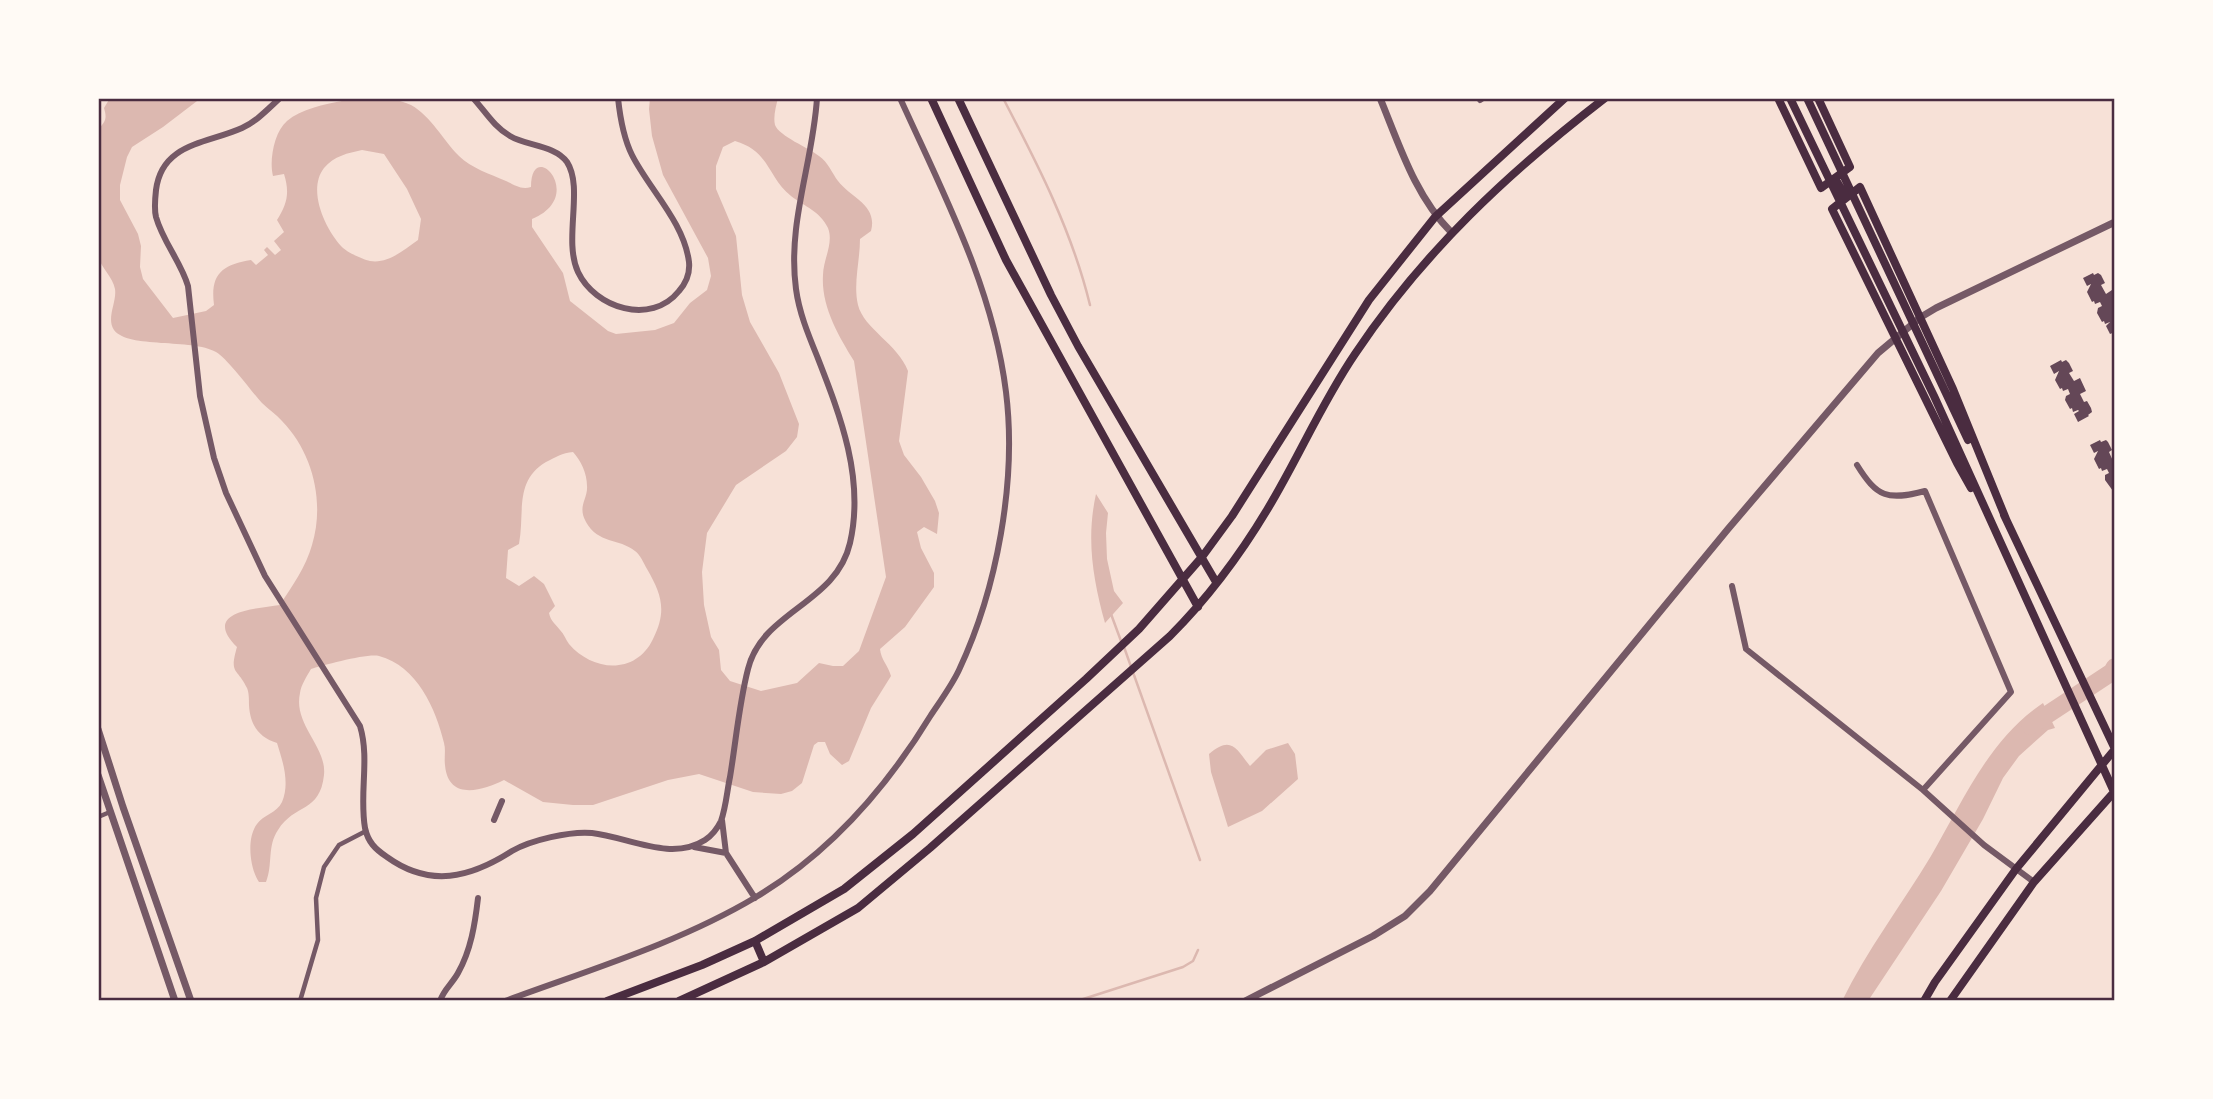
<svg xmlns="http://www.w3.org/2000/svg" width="2213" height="1099" viewBox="0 0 2213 1099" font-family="'Golos Text',sans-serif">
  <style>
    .water { fill: #dcb8b0; fill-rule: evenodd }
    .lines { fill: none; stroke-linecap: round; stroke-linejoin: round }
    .stream { stroke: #dcb8b0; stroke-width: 2.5 }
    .river { stroke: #dcb8b0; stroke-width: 18 }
    .building { fill: #644757 }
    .pedestrian { stroke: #755966; stroke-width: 4.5 }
    .minor { stroke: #755966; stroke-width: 6 }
    .tertiary { stroke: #755966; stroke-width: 7 }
    .secondary { stroke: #4a2c40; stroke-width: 8 }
    .neatline { fill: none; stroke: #4a2c40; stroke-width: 2.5 }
  </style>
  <rect width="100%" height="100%" fill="#f7e1d7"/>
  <path class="water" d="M110,98H201L163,127L132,147L127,157L120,185V200L138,234L141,246L140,267L143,279L173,318L206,311L214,305C210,274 222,265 251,260L256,265L268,255L264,250L267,247L275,255L281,250L274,241L284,232L277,220C287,204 290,193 284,174L273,176C269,161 274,132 287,121C301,109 325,104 342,101C365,97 390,95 411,105C432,117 442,139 459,156C471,168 490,174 506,181C515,185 521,190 531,187C531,136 588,196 532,219V227L563,273L570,301L608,331L616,334L655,330L674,323L690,303L707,290L711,276L708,258L663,175L652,136L649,109L650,98H778C776,106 773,117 775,125C779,136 809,148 819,156C828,162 832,173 838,181C851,198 878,205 871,231L860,239C860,261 853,284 858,305C864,329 898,344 908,371L899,441L904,455L921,477L935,501L939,513L937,534L924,527L917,532L921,548L934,573V587L905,627L880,649C881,660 888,665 891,676L871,708L849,761L842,765L830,754L825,742H818L814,745L802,783L792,791L781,794L753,792L699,774L668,780L593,805H573L543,802L504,780C482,791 448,801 445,765C444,757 446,750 444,743C436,709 417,666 379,656C368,653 324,665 311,669C307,676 301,685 300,693C293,725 327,746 324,775C320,813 295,803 278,830C267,846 273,865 266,882H259C250,869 246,838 257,824C263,815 277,813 282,802C290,783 283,762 277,743C258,737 250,724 249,705C249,700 249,692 247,688C237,667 229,675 237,647C201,611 255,609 280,605C292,586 306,567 312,545C325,502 313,453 282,421C276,414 269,410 262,403C251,391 228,359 216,352C192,338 128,349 114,330C106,318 117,302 115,289C113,277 101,268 98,256C96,247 98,234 98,224C98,193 98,161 98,129C106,122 107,118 104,108ZM735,141C770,151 768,178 791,196C805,207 820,211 828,228C834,243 823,260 823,275C821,306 838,335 854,361L886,577L859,651L843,666H833L819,663L797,683L761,691L730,681L721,670L719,650L711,637L704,605L702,572L707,533L736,485L786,451L797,437L799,424L779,373L750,322L742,295L736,236L716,189V166L723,147ZM362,150L384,154L407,189L421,219L418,240C404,250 388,264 370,261C362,259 346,252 341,246C325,228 307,190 324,168C334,156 348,153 362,150ZM573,452C581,461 587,473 587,486C588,499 577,506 586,522C598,544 619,538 635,551C640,554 644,564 647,569C662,595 667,611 653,639C636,675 593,672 569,644C566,640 564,634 560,630C555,623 551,622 549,613L555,606L544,584L534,576L519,586L506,578L508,550L519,544C525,512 514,481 546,462C556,457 562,453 573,452Z
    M1096,494L1108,513L1106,533L1107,559L1114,591L1123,603L1105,623C1093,579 1086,539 1096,494Z
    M2043,703L2055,728L2048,730L2019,756L2003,778L1983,819L1941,891L1868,1001H1842C1867,950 1902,904 1931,856C1963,801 1989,739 2043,703Z
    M1288,743L1295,754L1298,779L1262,811L1228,827L1211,772L1209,754C1231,735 1236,748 1250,766L1266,750Z"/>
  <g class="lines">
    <path class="stream" d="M1003,98C1038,165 1072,231 1090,305
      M1111,614L1121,641
      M1124,647L1200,860
      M1077,1001L1183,967L1193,961L1198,950"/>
    <path class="river" d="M2030,726L2112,672L2115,667"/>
  </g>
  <path class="building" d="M2093,273L2094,275L2098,273L2101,275L2105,283L2101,285L2106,294L2112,290L2115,297V305L2112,307L2115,313V332L2110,334L2106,326L2110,322L2105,324L2104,321L2102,322L2097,313L2098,308L2102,306L2100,302L2095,304L2094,301L2092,302L2087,292L2091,284L2087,286L2083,278Z
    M2061,360L2062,362L2066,360L2069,363L2073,371L2069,373L2074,381L2080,378L2086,391L2080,394L2084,402L2087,401L2091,408L2092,412L2088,415L2089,416L2078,422L2074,414L2079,411L2078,410L2073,412L2072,408L2070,409L2065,400L2066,396L2070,394L2068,389L2063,391L2062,388L2060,389L2055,380L2059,371L2054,374L2050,366Z
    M2100,440L2101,442L2106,440L2108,442L2112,450L2109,452L2113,461L2115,459V490L2113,491L2105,480V475L2109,473L2107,469L2102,471L2101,468L2099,469L2094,459L2098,451L2094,453L2090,445Z"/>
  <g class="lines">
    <path class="pedestrian" d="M98,817L110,812
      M300,1001L318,940L316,898L324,867L339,845L366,831"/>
    <path class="minor" d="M280,98C268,109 257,121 242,128C206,144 162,143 156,190C155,199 154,209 156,217C163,242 181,262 188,286L200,396L214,458L226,493L265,576L360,726C370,759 359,794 365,828C368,842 375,849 387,857C430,888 470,878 512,851C531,840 570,831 592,833C628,837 671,862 705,840C713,835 717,829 721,821C726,807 727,791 730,777C736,741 739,704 748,669C762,611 836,604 850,543C865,478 840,415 817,356C808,334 799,312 796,289C787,223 813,163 817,98
      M473,98C485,111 494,127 510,136C526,146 555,145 567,162C584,188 563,240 578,272C595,308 651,326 679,291C686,283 690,272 689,262C684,222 649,189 632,155C623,137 620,117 618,98
      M1479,98L1480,100L1483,98
      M1857,465C1877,497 1887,501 1925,491L2011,692L1923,790
      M1732,586L1746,649L1923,790L1984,845L2034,882
      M494,820L502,801
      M722,820L726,853L755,898
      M694,847L726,853
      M440,1001C444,989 452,984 458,973C471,950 475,924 478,898
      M505,1001C589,970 679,943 756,897C830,853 887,787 931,715C941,700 952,685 959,670C997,589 1017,481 1006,392C993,287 943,193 900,98"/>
    <path class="tertiary" d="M1380,98C1399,144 1415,196 1451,232
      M98,729L123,807L191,1001
      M98,775L175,1001
      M1245,1001L1373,936L1405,916L1430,891L1728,529L1878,353L1921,317L1936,308L2115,222"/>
    <path class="secondary" d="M931,98L1006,260L1198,607
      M958,98L1051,295L1078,346L1216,582
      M1778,98L1821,188L1850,167L1818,98
      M1790,98L1934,396L2115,794
      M1807,98L1968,440
      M1835,178L1846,198
      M1971,488L1957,463L1832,209L1860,187L1953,389L2006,519
      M2004,515L2115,749
      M755,941L764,962
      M607,1001L702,965L755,941L844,889L913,834L1086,679L1139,629L1202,557L1232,516L1369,300L1435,217L1565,98
      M679,1001L764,962L858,908L930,848L1170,636C1207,599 1240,555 1267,510C1298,459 1321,404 1355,354C1423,252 1509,172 1605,98
      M1924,1001L1935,982L2016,869L2115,749
      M1950,1001L2034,882L2115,791"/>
  </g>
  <rect width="2213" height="1099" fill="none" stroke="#fffaf5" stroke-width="200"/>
  <rect x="100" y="100" width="2013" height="899" class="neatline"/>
</svg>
